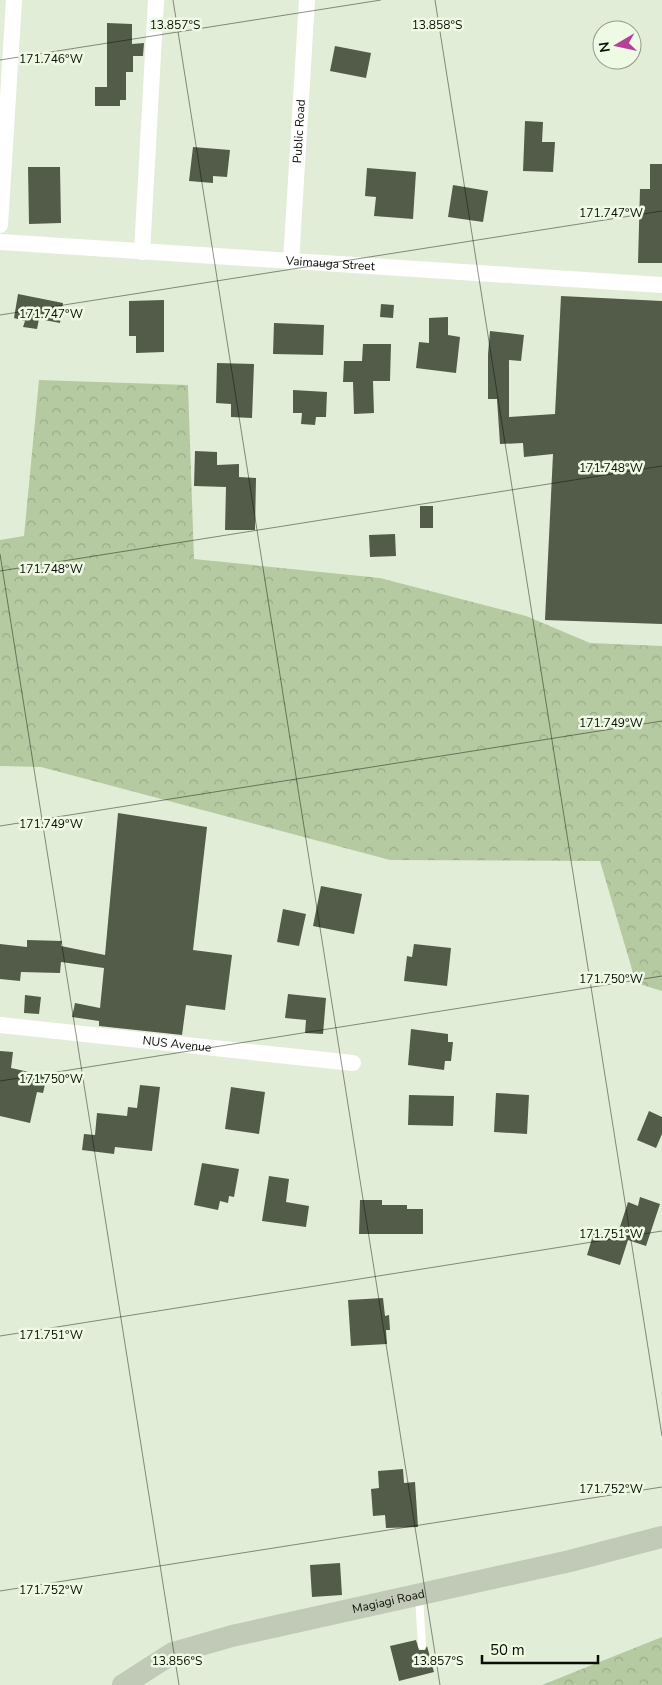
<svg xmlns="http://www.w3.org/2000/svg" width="662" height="1685" viewBox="0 0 662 1685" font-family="'Nunito Sans',sans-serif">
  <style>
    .forest { fill: url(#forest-crowns) }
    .building { fill: #525c49 }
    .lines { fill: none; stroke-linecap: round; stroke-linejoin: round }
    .lane { stroke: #fff; stroke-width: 8 }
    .street { stroke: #fff; stroke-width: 16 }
    .secondary { stroke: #c1cab7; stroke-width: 22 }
    .ticks { fill: none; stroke: #0a0d06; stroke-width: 1; stroke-opacity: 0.45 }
    .labels { text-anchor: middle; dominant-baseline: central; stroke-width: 5; stroke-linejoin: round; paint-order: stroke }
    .street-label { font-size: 12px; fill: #0a0d06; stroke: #effae4 }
    .ticks-label { font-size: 12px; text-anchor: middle; fill: #0a0d06; stroke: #effae4; stroke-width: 5; stroke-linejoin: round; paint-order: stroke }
  </style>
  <defs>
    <pattern id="forest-crowns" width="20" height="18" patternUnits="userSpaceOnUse" patternTransform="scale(1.25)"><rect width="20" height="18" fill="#b5caa0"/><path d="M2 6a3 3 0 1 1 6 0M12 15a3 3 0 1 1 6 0" fill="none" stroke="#9aac88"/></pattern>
  </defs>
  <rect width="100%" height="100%" fill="#e2edd7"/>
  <path class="forest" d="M39,380L188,385L194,559L380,578L526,616L590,643L662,646V991L636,983L600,861L390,860L41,767L0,766V540L24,536Z
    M662,1637V1685H542Z"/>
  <path class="building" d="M107,23L132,24V44L144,43L143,56H133V72H126V100H120V106H95V87H107Z
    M335,46L371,53L366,78L330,71Z
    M525,121L543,122L542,142H555L553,172L523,171Z
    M193,147L230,150L227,177L213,176V183L189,181Z
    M650,164H662V263H638L640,189H650Z
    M28,167H60L61,223L29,224Z
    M367,168L416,172L413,219L374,216L376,197L365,196Z
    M453,185L488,191L483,222L448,217Z
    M18,294L63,303L60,323L39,319L37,329L23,327L25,321L14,318Z
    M561,296L662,301V624L545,620L553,454L524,457L523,443L500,444L497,399H488V354L490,331L524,335L521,361L509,360V417L555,414Z
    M164,300V352L136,353V336H129V301Z
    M381,304L394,305L393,318L380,317Z
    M448,317V335L460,337L456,373L416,368L419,342L429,343V318Z
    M274,323L324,325L323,355L273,354Z
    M363,344H391L390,381H373L374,413L354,414L353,382H343L344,361H362Z
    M217,363L254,364L252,418L231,417V404L216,403Z
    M293,390L327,392L326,417H316L315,425L301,424L302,413H293Z
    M195,451L217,452V465L239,464V477L256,478L255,530H225L226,487L194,486Z
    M420,506H433V528H420Z
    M395,534L396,556L370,557L369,535Z
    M118,813L207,827L193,950L232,955L225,1010L186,1005L182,1035L99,1026V1021L72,1017L75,1003L100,1008L104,968L61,962L60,973L21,972L20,981L0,979V944L27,947V940L62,941L61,946L105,955Z
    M321,886L362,894L354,934L313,926Z
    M283,909L306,914L299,946L277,942Z
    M414,944L451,948L447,986L404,981L407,956L412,957Z
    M288,994L326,998L323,1034L305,1033L306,1020L285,1018Z
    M25,995L41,997L39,1014L24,1013Z
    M411,1029L448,1034V1042H453L451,1061H445L444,1070L408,1065Z
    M0,1051L13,1052L11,1068L47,1076L43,1093L37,1092L30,1123L0,1116Z
    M140,1085L160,1087L152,1151L115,1147L114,1154L82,1150L84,1134L95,1135L97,1113L127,1116L128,1107L137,1108Z
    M231,1087L265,1092L259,1134L225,1129Z
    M496,1093L529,1095L527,1134L494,1132Z
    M409,1095L454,1096L453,1126L408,1125Z
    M649,1111L662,1117V1134L656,1148L637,1140Z
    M202,1163L239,1169L234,1197L229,1196L228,1203L220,1201L218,1210L194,1205Z
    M269,1176L289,1179L286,1202L309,1206L306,1227L262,1221Z
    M640,1197L660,1204L646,1246L628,1240L620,1265L587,1255L594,1232L616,1239L628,1202L638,1206Z
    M360,1200H382V1205H407V1209H423V1234H359Z
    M383,1298L385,1316L389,1315L390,1330H386L387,1344L351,1346L348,1300Z
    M403,1469L404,1483L415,1482L418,1527L386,1528L385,1515L373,1516L371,1489L379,1488L378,1471Z
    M340,1563L342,1595L312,1597L310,1565Z
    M416,1640L419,1650H425L427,1646L434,1672L399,1681L390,1646Z"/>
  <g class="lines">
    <path class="lane" d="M419,1597L422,1645"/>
    <g class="street">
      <path d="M0,225L14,0"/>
      <path id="s1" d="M0,242L662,285"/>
      <path d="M142,252L156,0"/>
      <path id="s2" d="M291,262L307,0"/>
      <path id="s3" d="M0,1025L353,1063"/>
    </g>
    <path class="secondary" id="s4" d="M123,1685L173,1653L232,1636L570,1561L662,1537"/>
  </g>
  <path class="ticks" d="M173,0L440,1685M435,0L662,1436M0,60L381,0M0,315L662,211M0,554L179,1685M0,571L662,466M0,826L662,721M0,1081L662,976M0,1336L662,1231M0,1591L662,1487"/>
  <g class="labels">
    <g class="street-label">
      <text stroke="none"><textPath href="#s2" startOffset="131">Public Road</textPath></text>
      <text stroke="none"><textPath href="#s1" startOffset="331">Vaimauga Street</textPath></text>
      <text stroke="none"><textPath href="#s3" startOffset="178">NUS Avenue</textPath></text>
      <text stroke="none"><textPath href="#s4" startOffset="281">Magiagi Road</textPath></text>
    </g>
  </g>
  <g class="ticks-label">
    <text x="175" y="29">13.857°S</text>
    <text x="437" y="29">13.858°S</text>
    <text x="51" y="63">171.746°W</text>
    <text x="611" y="217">171.747°W</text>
    <text x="51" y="318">171.747°W</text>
    <text x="611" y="472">171.748°W</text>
    <text x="51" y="573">171.748°W</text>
    <text x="611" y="727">171.749°W</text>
    <text x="51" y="828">171.749°W</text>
    <text x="611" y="983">171.750°W</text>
    <text x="51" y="1083">171.750°W</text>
    <text x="611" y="1238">171.751°W</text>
    <text x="51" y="1339">171.751°W</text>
    <text x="611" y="1493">171.752°W</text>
    <text x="51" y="1594">171.752°W</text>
    <text x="177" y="1665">13.856°S</text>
    <text x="438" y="1665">13.857°S</text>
  </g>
  <g transform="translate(617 45) rotate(261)"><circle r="24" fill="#effae4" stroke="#939b8b"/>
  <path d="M0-4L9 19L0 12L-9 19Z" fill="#b64098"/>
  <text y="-8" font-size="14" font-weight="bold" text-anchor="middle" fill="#0a0d06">N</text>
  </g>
  <path d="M482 1655v8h116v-8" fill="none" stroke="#0a0d06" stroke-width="2.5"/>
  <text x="490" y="1655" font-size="15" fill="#0a0d06" stroke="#effae4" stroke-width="4" paint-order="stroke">50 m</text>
</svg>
